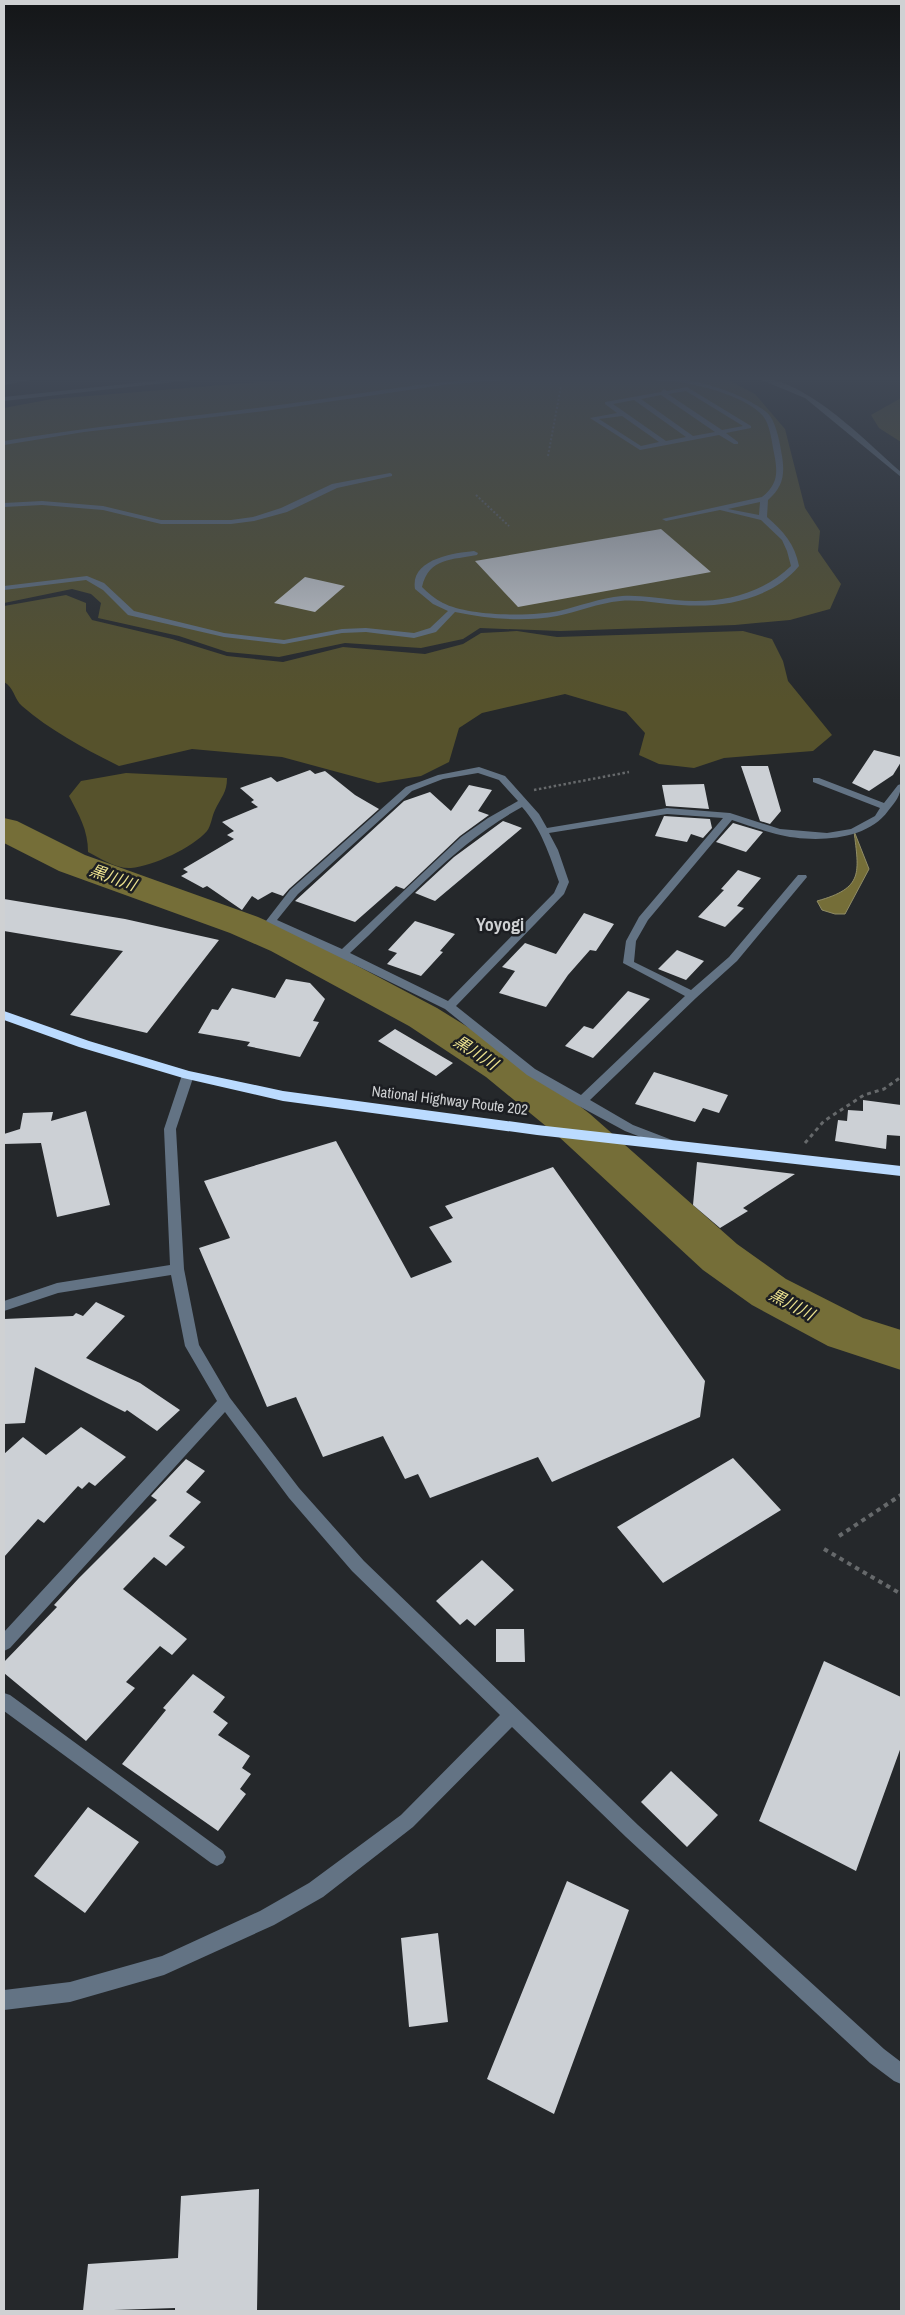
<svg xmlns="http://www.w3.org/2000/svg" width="905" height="2315" viewBox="0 0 905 2315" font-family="'Archivo Narrow','Noto Sans JP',sans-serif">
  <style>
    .green { fill: #56522c }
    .water { fill: #756e38; stroke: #908c66 }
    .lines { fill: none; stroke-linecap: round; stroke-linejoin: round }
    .river { fill: #756e38; fill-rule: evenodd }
    .building { fill: #ccd0d5 }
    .path-far3 { stroke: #66696b; stroke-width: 2; stroke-dasharray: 2 2; stroke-linecap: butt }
    .path-far2 { stroke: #66696b; stroke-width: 2.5; stroke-dasharray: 2.5 2.5; stroke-linecap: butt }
    .path-far1 { stroke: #66696b; stroke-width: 3; stroke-dasharray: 4 4; stroke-linecap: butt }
    .path { stroke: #66696b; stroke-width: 4; stroke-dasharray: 4.5 4.5; stroke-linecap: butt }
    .minor { fill: #637384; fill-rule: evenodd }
    .highway { fill: #bbdbff; fill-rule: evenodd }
    .labels { text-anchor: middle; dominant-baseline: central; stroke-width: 5; stroke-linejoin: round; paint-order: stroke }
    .street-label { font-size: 15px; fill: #cfd1d3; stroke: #1c1e22 }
    .water-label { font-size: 16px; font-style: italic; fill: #ede38f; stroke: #1c1e22 }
    .quarter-label { font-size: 18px; font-weight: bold; fill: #cfd1d3; stroke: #1c1e22 }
  </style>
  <rect width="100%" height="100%" fill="#25282b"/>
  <path class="green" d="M350,377H717L728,380L755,394L785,429L805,508L820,531L818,551L841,584L830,609L790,620L735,625L560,631L480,628L463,639L421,648L345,643L279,657L227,652L179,636L98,618L101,603L91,594L72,589L4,603V408L52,399L260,382Z
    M901,398V442L879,428L871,415Z
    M66,595L86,603V611L92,620L172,639L227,656L283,662L343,647L425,654L463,644L481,633L517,631L557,637L743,631L772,639L783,661L788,681L832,735L813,751L724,758L694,768L659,764L639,755L645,733L626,712L565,694L482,713L459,728L449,762L421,776L378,783L282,757L192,749L119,766C85,749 51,731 22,706C14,699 14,687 4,682V606Z
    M126,773L227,778C227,793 221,797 215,810C212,816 211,826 207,831C192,848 153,866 131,868C117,869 101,859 88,852C88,830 79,815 69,796L81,781Z"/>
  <path class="water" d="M854,831L869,869L845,914H835L822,910L817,901C864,888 859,873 854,831Z"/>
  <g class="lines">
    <path class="river" d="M4,818L17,821L85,855L258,917L299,935L437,1008L516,1057L590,1114L737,1244L786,1279L863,1318L901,1330V1370L828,1346L752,1305L703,1270L558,1136L486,1077L409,1026L271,951L230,933L59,871L4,843Z"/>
  </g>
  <path class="building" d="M661,529L711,572L518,607L475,561Z
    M305,577L345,586L315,612L274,603Z
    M874,750L901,757V762L893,775L869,791L852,783Z
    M741,766H768L781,811L770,824L760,821Z
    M310,770L315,774L325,771L355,795L379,809L289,889L283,896L272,892L258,900L252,896L242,910L207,886L203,888L181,876L188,872L183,869L234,839L227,835L234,831L222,822L258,807L251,802L254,800L240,788L271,777L277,782Z
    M704,784L709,809L666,806L662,785Z
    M469,785L492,790L478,811L489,815L460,836L404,889L396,886L355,922L295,901L404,801L430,792L451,811Z
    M664,816L710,819L712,828L703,838L691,834L687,842L655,836Z
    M503,821L522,828L435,901L415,893L454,857Z
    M733,823L763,832L746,852L716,842Z
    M738,870L761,878L737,906L744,908L725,927L698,917L724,890L721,889Z
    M4,899L125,919L219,940L147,1033L70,1015L123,951L4,931Z
    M584,913L614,924L596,951L590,950L568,975L546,1007L499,993L515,971L502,967L525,943L556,954Z
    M415,921L455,934L440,951L443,952L421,976L387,964L397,953L388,950Z
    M677,950L704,961L686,980L658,969Z
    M286,979L310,983L325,999L313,1021L319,1022L300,1057L247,1046L250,1042L198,1033L212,1009L218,1010L232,988L275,998Z
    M628,991L650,999L593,1058L565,1046L584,1026L593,1029Z
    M395,1029L453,1063L436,1076L378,1041Z
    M654,1072L728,1095L719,1113L703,1108L695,1122L635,1104Z
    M863,1100L901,1105V1136L887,1135L886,1149L835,1141L838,1120L847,1121L848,1110L863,1111Z
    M86,1111L110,1205L57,1217L41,1143L4,1144V1134L20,1129L23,1113L53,1112L51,1121Z
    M336,1141L411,1278L452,1262L429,1227L453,1218L445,1206L553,1167L705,1381L700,1417L552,1482L538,1457L430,1498L418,1474L405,1479L383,1436L323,1457L296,1397L267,1407L199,1248L230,1238L204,1181Z
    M697,1162L795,1174L743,1208L748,1211L720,1228L693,1205Z
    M96,1302L125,1316L86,1358L140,1383L180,1410L157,1431L127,1410L125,1412L35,1367L25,1423L4,1424V1319L73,1316L76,1313L83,1316Z
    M81,1427L126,1457L95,1486L89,1482L82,1489L78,1486L44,1523L38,1519L4,1557V1454L23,1437L46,1455Z
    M733,1458L781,1510L663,1583L617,1527Z
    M186,1459L205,1471L186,1492L201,1502L169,1536L185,1547L166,1566L154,1557L123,1589L187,1639L172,1655L160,1646L126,1682L135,1688L86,1741L4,1673V1662L57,1607L54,1605L79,1578L157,1500L151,1496Z
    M482,1560L514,1590L475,1626L467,1619L460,1625L436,1601Z
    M496,1629H524L525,1662H496Z
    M824,1661L901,1697V1747L856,1871L759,1821Z
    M193,1674L225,1697L213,1712L228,1723L218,1735L250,1756L242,1768L251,1774L240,1789L246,1794L218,1831L122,1764L166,1710L163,1708Z
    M671,1771L718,1815L687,1847L641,1802Z
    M88,1807L139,1842L85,1913L34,1876Z
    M567,1881L629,1910L554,2114L487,2079Z
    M438,1933L448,2022L409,2027L401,1938Z
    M259,2189L257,2311H175V2308L83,2311L88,2264L178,2258L181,2196Z"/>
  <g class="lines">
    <path class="path-far3" d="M548,456L561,386
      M476,495L509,526"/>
    <path class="path-far2" d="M534,790L629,772"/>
    <path class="path-far1" d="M805,1143L824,1121L864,1095L884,1089L901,1077"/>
    <path class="path" d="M839,1536L901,1495
      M824,1549L901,1594"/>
    <path class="minor" d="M29,377H46L4,385V381Z
      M192,377H218L4,401V397Z
      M505,377H551L450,384L265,411L84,432L4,445V441C90,427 177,418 264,407C344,397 424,381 505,377Z
      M645,377C683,377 718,384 751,402C757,406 766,410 770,416C777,426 780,444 782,456C785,475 783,487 768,500L767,517C783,531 795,544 799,566C771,600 722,608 681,605C660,604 640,599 620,601C598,603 578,612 557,616C524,622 488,619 455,612L436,632L414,638L366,632L342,633L284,644L224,637L128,615L103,590L86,580L4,590V586L87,576L104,583L134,611L224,633L284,640L342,629L366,628L414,633L430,628L448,611L433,604L415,589C410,559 454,553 474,551L478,553L477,555C453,560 429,557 422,587C428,593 435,599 443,603C468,616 530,617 559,611C580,606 600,598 622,596C640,595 657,598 675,600C717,604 760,596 791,566L787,551L782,540L761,520L720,510L666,521L662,519L762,497C778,484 778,473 774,453C772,443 770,424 763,416C747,397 704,386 679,382C668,381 654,382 645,377ZM760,502L759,515L728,509Z
      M754,377C805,377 864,440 901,472V477L805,398Z
      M687,387L751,426V428L726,433L738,442V444H734L719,435L640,450L590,418L617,413L605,404V402L661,392L664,389L667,391ZM686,391L743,426L722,430L668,394ZM661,395L715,432L693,436L641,399ZM634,400L686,437L666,441L613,404ZM622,416L659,442L641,446L599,419Z
      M390,473L392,474V476L337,488L287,512L254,521L231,524H161L103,510L42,505L4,507V503L42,501L103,506L161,520H231L253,517L281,508L332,484Z
      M479,767L505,776L539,814L547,828L667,808L730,813L780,829L827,833L851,829L875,816L880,808L813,782V778H819L884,803L898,785L901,784C901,796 895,802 888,811C866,842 810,843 776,834C761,830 747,825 732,820L648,920L636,941L634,962L691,990L729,957L798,875H806L807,877L737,961L696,998L590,1100L633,1125L672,1140L674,1143L672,1146H664L625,1131L577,1105L527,1075L445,1009L266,921L290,890L406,787L438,775ZM478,773L499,780L518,801L488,818L461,837L342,949L277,920L298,894L412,791L443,779ZM522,807C541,828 550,856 559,882L554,893L448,1001L350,953C405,902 456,843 522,807ZM667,814L723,818L639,917L626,941L623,963L685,996L581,1095L535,1069L456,1006L564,894L569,882L558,850L549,833Z
      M188,1071L194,1075L176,1129L184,1269L199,1345L230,1398L299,1488L364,1561L638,1825L884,2049L901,2062V2084L894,2081L870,2063L626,1837L512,1727L413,1827L323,1897L274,1925L164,1975L70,2002L4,2010V1990L70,1982L162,1956L260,1911L309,1883L401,1815L500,1715L352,1571L289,1498L225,1412L10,1648L4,1651V1632L217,1401L185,1346L171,1275L58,1293L4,1311V1301L57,1283L170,1265L164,1129L182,1075Z
      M4,1693L10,1695L223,1851L226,1857L223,1863L217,1866L211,1863L4,1711Z"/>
    <path class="highway" d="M4,1011L89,1041L189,1071L283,1091L537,1125L901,1166V1176L537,1135L283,1101L183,1078L79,1047L4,1020Z"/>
  </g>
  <linearGradient id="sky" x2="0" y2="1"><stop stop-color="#141618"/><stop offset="0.54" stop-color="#404855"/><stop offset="1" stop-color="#404855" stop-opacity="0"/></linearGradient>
  <rect width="905" height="701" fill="url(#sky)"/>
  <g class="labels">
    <g class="street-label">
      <text transform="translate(450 1100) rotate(7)">National Highway Route 202</text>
    </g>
    <g class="water-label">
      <text transform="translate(113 877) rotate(20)">黒川川</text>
      <text transform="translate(476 1052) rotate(33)">黒川川</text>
      <text transform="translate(792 1304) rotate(28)">黒川川</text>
    </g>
    <g class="quarter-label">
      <text x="500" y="924">Yoyogi</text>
    </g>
  </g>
  <rect width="905" height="2315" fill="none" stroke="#cfd1d3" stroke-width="10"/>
</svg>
